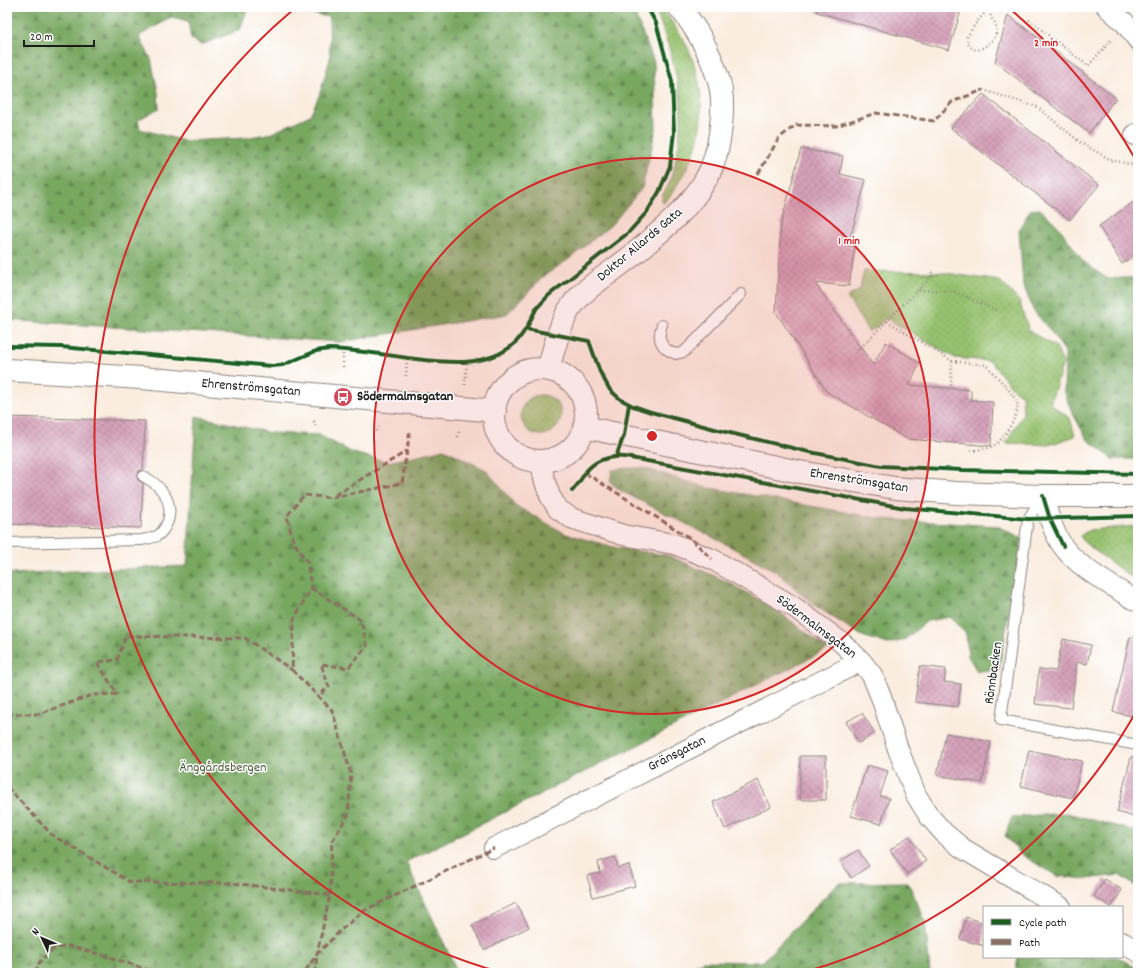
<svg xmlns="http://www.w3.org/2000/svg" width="1145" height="980" viewBox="0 0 1145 980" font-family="Dekko,sans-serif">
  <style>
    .grass { fill: url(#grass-dots); stroke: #596e45 }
    .forest { fill: url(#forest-firs); stroke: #4a623e }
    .building { fill: url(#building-cross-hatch) }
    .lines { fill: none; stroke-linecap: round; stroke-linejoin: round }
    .lane-casing { stroke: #8b847e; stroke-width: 12 }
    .street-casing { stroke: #8b847e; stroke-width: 22 }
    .secondary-casing { stroke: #8b847e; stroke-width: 24 }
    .path { stroke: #8b847e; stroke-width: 2.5; stroke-dasharray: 1 3; stroke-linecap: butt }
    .lane { stroke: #fff; stroke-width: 10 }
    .street { stroke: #fff; stroke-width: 20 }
    .secondary { stroke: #fff; stroke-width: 22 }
    .quiet { stroke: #8d6e63; stroke-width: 3; stroke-dasharray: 6 3; stroke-linecap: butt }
    .cycleway-casing { stroke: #fff; stroke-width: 6 }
    .cycleway { stroke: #1b5e20; stroke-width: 4 }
    .ring { fill: none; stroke: #d62828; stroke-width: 2 }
    .labels { text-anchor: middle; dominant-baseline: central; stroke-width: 3; stroke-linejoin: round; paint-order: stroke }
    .street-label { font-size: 14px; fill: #1c1c1c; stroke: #fff }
    .poi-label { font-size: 14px; font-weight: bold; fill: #1c1c1c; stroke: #fff; text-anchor: start }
    .park-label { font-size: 14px; fill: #4d5e3d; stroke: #fff }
    .centre { fill: #d62828; stroke: #fff; stroke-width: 2 }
    .ring-label { font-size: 12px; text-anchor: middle; font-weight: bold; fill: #d62828; stroke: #fff; stroke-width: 3; stroke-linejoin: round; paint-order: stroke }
  </style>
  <defs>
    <pattern id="grass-dots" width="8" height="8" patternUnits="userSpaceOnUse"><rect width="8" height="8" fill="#96c16e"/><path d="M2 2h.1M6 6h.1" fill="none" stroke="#81a55f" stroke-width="1.8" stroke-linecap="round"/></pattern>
    <pattern id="forest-firs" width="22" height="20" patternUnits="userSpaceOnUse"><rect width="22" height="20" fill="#78a761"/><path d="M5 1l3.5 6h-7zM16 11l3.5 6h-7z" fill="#62874f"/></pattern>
    <pattern id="building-cross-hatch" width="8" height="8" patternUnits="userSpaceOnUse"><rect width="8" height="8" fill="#d5a1ba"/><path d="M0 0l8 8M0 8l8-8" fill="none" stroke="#b68a9f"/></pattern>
  </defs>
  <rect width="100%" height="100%" fill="#fff"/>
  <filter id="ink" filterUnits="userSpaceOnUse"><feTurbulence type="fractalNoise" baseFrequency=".025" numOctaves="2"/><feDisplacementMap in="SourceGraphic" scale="8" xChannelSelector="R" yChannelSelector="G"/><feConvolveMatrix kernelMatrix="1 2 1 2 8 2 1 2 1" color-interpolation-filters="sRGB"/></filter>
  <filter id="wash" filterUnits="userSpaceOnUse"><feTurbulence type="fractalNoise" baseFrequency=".012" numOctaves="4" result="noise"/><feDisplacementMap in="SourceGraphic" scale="16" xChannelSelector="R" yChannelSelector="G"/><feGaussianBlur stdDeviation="0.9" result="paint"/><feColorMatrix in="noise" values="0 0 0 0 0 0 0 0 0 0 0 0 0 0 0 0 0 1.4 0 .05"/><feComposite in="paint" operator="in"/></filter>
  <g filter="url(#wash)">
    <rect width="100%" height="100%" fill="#faede0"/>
    <path class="grass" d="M655,7H659C674,23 688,43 694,64C707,101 703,145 681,178C676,187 671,197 663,203C660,196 665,192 668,186C674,169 679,150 680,132C684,87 670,49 655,7Z
      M864,271L938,272L1000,281L1019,301L1029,331L1056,347L1063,363L1050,404L1070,418L1075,436L1049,445L1006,443L1023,414L1022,394L1016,392L990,361L955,358L886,318L876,328L868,331L847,297L860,290Z
      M521 415a20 20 0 1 1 40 0a20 20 0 1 1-40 0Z
      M1138,526V546L1135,564L1138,567V582L1086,544L1080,536L1089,530Z"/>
    <path class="forest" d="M14,7H248L240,30L201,45L191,39L188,21L172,17L139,36L151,59L158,92L159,108L138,120L140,129L184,141L245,138L272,133L310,115L319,96L330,59L329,17L313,14L306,7H632L654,62L656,129L642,188L611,225L569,259L544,276L507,314L340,342L7,320V8Z
      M1040,209L1058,226L1083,261L1106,278H1138V459H1112L1087,439L1073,414L1064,393L1065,352L1050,330L1033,310L1023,284L1019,230L1030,210Z
      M196,416L271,433L319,435L353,453L388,462L444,449L486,470L516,506L566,534L617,548L667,555L726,581L774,608L828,649L406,862L458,973H7V574L187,566Z
      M626,468H644L705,487L883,519L997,526L1022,538L999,670L977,671L968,656L966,634L950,617L927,621L904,640L888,644L862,636L811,603L777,572L720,541L621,491L610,482L612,470Z
      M1067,813L1138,832V888L1119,875L1087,879L1057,876L1022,855L1005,836L1012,817Z
      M908,882L925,920L930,973H681L703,961L762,962L838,883Z
      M1018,957H1118L1138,969V973H1015Z"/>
    <g id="blocks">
      <path class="building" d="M817,7H962L949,50L817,12Z
        M1008,15L1116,98L1089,133L995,62Z
        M983,94L1099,185L1070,220L951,128Z
        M801,149L843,156L840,174L866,180L848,246L855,247L849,286L815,283L873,365L886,342L920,363L909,385L971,390V400L993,402L991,446L907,439L827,392L802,352L776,312L781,223Z
        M1138,199V253L1122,264L1099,226Z
        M7,417L145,421L143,470L139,471L137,476L138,480L143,483L141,528L7,524Z
        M1130,637L1138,638V717L1113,712Z
        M1063,639L1091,645L1087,664L1077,662L1071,708L1035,704L1039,669L1056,671Z
        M920,666L946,669L944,682L961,684L958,707L915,702Z
        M862,713L875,733L859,743L846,722Z
        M946,733L991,742L982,783L937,775Z
        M1029,750L1082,761L1073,798L1021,786Z
        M800,756H826V800H800Z
        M1131,757H1138V818L1117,812Z
        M867,765L888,771L880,796L889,798L881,824L851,816Z
        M758,780L771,807L725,829L713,802Z
        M909,836L926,861L907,874L890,850Z
        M858,850L869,866L851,878L841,861Z
        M615,857L618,868L629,865L635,886L593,897L587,876L600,873L598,862Z
        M1105,879L1122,890L1111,907L1094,896Z
        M516,903L529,927L484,950L472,925Z
        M966,917L984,923V946L960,939Z"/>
    </g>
  </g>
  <g filter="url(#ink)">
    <use href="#blocks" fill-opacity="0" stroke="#8b847e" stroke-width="1"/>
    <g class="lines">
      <defs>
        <path id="lane" d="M662,325C656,340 662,349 676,354L684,352L741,294
          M1043,496L1028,519L1001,720L1138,745
          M7,543L142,540C146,539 153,538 157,536C162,533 166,526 168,521C174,500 160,485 143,476"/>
        <path id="street" d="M1107,7L1125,23L1138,40
          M1135,135L1138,133
          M541,461L544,479L550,496L558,509L571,518L623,535L674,544L712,559L794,607L841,642L861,661L872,675L881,697L898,749L916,795L929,816L944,833L962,848L1061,907
          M1043,496C1048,513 1052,530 1062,545C1077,567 1110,584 1131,598L1138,601
          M494,848L861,661
          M1122,942L1138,952"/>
        <path id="secondary" d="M494 415a46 46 0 1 1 92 0a46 46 0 1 1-92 0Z
          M7,370L142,378L495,411
          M548,370C553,352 560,322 571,307C581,293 595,283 609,273C624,262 640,250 654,237C674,220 693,202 706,179C720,155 727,104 718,78C710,53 696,27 679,7
          M584,427L800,472L895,488L956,493L1043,496H1138"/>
      </defs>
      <use href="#lane" class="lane-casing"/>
      <use href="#street" class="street-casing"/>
      <use href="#secondary" class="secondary-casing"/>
      <path class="path" d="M990,7C990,10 990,14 991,17C992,20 995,22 996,25C1000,37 987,47 977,50C970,48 967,45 967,37L976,23Z
        M1029,20L1088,66L1111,40
        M983,90L1037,107L1081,143L1111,160L1133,165V156
        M919,290L953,291L998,311
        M887,321L952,361L951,388
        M343,350V370
        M855,353L932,276L931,269
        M952,361L986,365C994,374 1013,392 1017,403C1021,413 1002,442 993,446C986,449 976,450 969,451
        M406,376L407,357
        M465,385L467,361
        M314,421L316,426
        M376,431L378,427
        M458,437L459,430"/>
      <use href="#lane" class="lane"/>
      <use href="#street" class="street"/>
      <use href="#secondary" class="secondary"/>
      <path class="quiet" d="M758,174L779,138L796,125L836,126L876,113L934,121L952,102L983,90
        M585,473L690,538L712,559
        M335,495L407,451
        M311,588L361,620L367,646L348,668L321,664L329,687L318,696
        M7,714H39L92,695L117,694L97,662L117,660L126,636L245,638L292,670
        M7,787L52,835L130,882L232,883L330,895L317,954L304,973
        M330,895L332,841L348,815L351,774L332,710L292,670L294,619L311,588L308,563L293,541L287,516L304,495L331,498L402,483L410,430
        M34,973L41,960L54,949L68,946L103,955L158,973
        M315,973L317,954L342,929L365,910L494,848"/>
      <defs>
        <path id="cycleway" d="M526,329L536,309L549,295L628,233L647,212L659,192L670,166L674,132L672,81L656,23L647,7
          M7,346L61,347L272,366L283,365L316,351L329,349C355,350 382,354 408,358C442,362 486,369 514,344C519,340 522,334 526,329L589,341L600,372L610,390L620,399L633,406L651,412L726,432L805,451L881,466L962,470L1138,474
          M616,457L624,435L629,404
          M572,491C578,485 581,479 585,473C595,459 609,456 625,457L905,508L1028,519L1138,516
          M1043,496L1050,519L1063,546"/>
      </defs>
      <use href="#cycleway" class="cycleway-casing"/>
      <use href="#cycleway" class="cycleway"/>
    </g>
  </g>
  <circle cx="652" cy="436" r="278" fill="#d62828" fill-opacity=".12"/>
  <g class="ring">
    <circle cx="652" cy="436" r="278"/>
    <path d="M1137 710A557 557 0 0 1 801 973M503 973A557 557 0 0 1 294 9M1010 9A557 557 0 0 1 1137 162"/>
  </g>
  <defs>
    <symbol id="bus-disc" viewBox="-11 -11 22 22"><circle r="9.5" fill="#d1495b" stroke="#fff"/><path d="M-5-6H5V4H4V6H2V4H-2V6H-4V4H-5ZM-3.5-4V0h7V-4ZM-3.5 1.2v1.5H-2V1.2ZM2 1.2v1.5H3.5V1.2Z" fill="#fff"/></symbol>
  </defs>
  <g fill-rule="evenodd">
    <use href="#bus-disc" x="332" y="386" width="22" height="22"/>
  </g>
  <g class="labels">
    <g class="street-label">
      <text transform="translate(640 245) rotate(-40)">Doktor Allards Gata</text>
      <text transform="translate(251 388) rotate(5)">Ehrenströmsgatan</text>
      <text transform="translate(859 481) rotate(9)">Ehrenströmsgatan</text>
      <text transform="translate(816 627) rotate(37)">Södermalmsgatan</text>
      <text transform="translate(994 673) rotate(-82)">Rönnbacken</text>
      <text transform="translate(677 754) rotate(-27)">Gränsgatan</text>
    </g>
    <g class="poi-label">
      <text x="357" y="397">Södermalmsgatan</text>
    </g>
    <g class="park-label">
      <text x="223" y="768">Änggårdsbergen</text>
    </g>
  </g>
  <circle cx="652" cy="436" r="6" class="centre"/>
  <g class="ring-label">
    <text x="1046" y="46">2 min</text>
    <text x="849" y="244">1 min</text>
  </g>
  <rect width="1145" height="980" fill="none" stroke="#fff" stroke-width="24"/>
  <rect x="983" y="906" width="140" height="52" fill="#ffffff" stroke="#a4a4a4"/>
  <rect x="991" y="919" width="20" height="6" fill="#1b5e20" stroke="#a4a4a4"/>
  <text x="1019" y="926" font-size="12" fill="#1c1c1c">Cycle path</text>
  <rect x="991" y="939" width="20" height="6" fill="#8d6e63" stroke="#a4a4a4"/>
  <text x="1019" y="946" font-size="12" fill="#1c1c1c">Path</text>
  <g transform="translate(42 938) rotate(314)" stroke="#ffffff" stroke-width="3" paint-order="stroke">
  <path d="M0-3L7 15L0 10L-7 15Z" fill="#1c1c1c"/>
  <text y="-6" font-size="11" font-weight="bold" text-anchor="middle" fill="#1c1c1c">N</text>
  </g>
  <path d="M24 40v6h70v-6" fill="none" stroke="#1c1c1c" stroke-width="2"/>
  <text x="30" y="40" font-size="12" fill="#1c1c1c" stroke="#ffffff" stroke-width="3" paint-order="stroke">20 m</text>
</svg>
